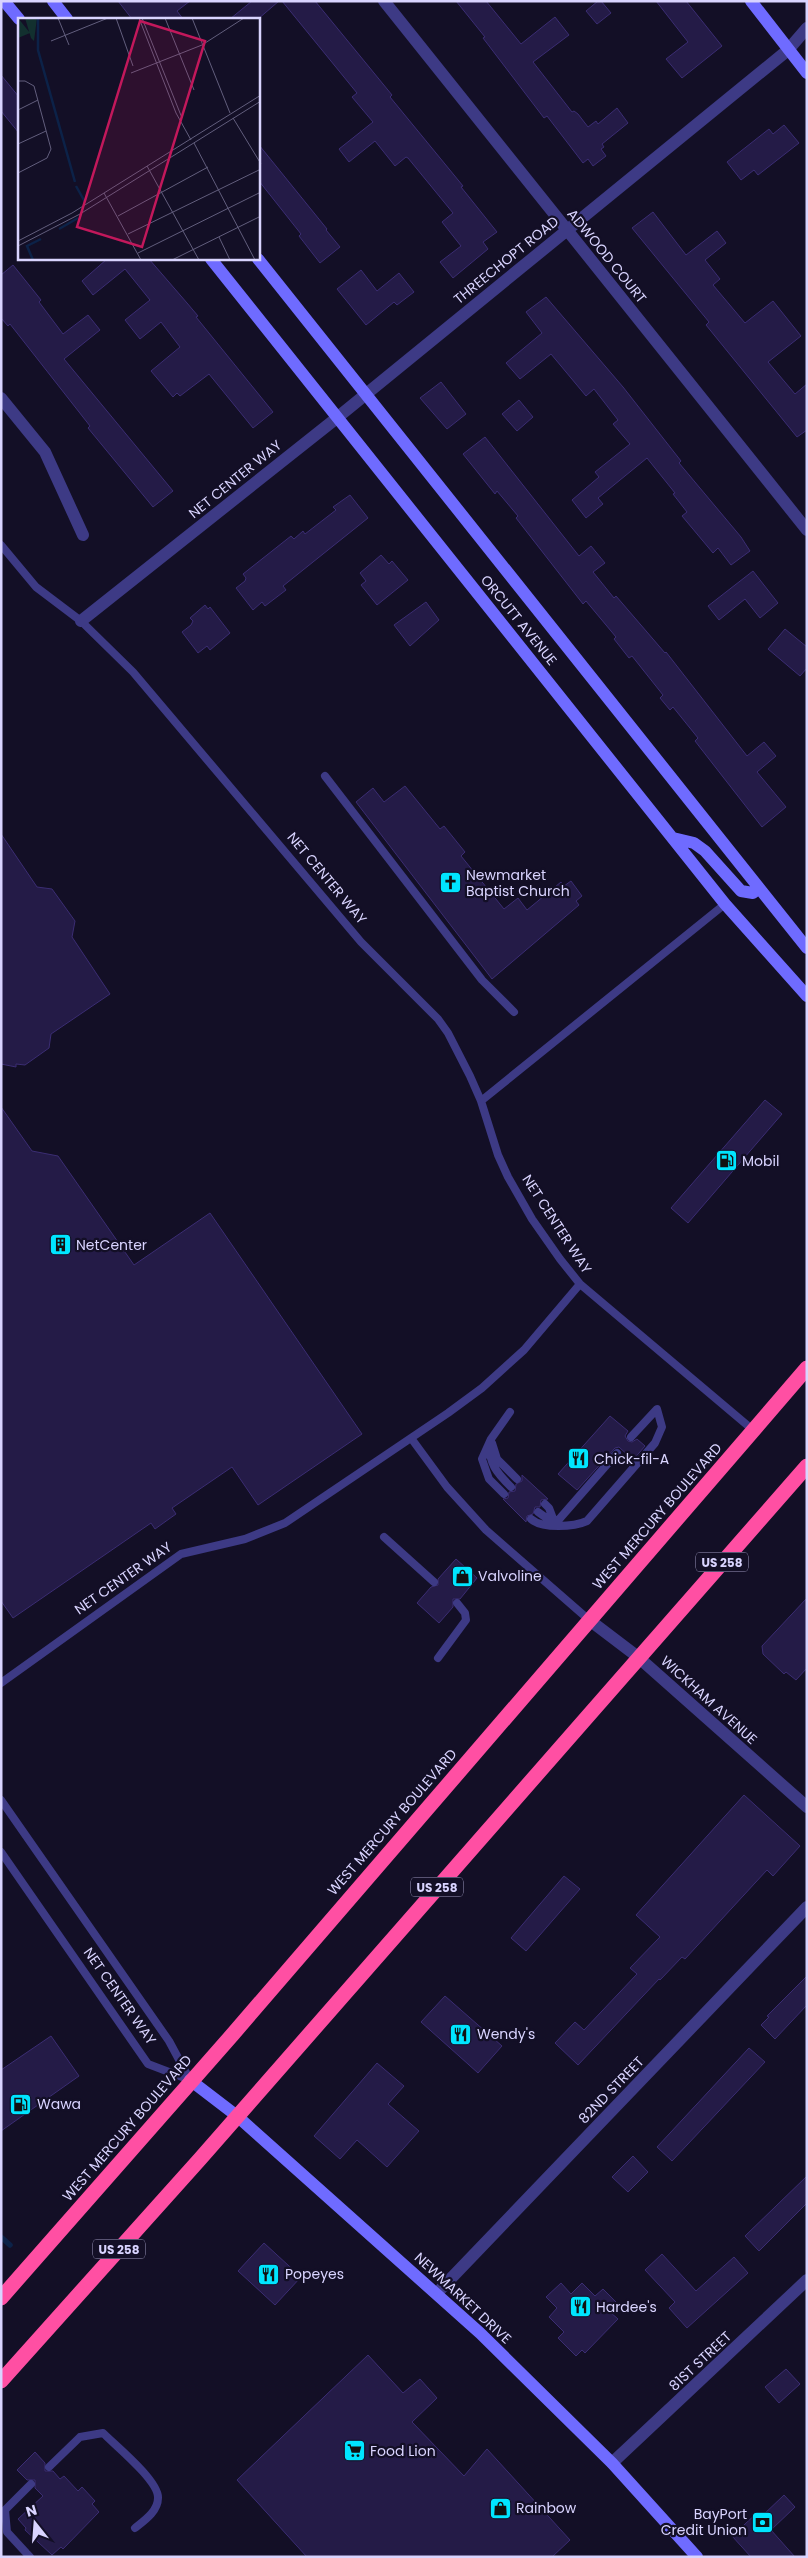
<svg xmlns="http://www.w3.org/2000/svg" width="808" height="2558" viewBox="0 0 808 2558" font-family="Poppins,sans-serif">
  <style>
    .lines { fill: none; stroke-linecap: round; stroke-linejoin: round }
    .stream { stroke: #0c2248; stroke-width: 5.5 }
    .building { fill: #241b47; stroke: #3b2d73 }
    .lane { stroke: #3d3a85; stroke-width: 8 }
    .street { stroke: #3d3a85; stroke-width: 12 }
    .secondary { stroke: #6f6bff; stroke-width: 12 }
    .highway { stroke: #ff4fa3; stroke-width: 15 }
    .labels { text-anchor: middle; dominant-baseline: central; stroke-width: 4.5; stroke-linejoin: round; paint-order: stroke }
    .shield { fill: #130f26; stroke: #9e99be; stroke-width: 1 }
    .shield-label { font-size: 12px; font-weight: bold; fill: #d9d4ff }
    .street-label { font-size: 14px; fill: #d9d4ff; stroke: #130f26 }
    .poi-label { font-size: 14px; fill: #d9d4ff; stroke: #130f26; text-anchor: start }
    .inset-river { fill: none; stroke: #0c2248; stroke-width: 2.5 }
    .inset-road { fill: none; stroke: #625e7d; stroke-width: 1 }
    .view { fill: #c2185b; fill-opacity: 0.15; stroke: #c2185b; stroke-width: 2.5 }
    .inset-edge { fill: none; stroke: #d9d4ff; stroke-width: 2.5 }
  </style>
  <rect width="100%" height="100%" fill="#130f26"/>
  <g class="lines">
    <path class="stream" d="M1,2237L10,2245"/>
  </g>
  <path class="building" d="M118,1H190L177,11L183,19H132Z
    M252,1H279L258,19H230Z
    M282,1H315L392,95L390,97L463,186L461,187L497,232L483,242L488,249L453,278L440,262L461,246L442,222L453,213L408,158L406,157L395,166L375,141L349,162L339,149L373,122L352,97L357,93Z
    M456,1H486L521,44L555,17L569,35L533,62L572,112L574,111L578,114L588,127L596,121L598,124L617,108L628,123L602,144L604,147L601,149L606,156L593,166L588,159L583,163L547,116L544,118L483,38L485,37Z
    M598,1H601L611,13L597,24L586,11Z
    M656,1H686L722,46L682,78L666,59L688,42Z
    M1,75L19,97V133L1,111Z
    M784,125L799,143L758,175L754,170L741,180L727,162L769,129L773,134Z
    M259,145L327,229L326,230L340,247L320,263L299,236L301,234L259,181Z
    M653,212L686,255L717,231L726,243L705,260L720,279L713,285L745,323L773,301L801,336L768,362L795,394L807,384V430L797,437L706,325L709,322L632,228Z
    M107,259H149L187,303L198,316L196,317L273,412L253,428L209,374L180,396L177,393L173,397L151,371L180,347L161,322L140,339L125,320L150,300L125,269L93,295L82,281Z
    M13,265L41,300L39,302L63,334L88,315L100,330L64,359L173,491L153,507L88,428L90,426L10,324L8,326L1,318V275Z
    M361,270L377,291L399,273L414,292L397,305L394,302L366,325L337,289Z
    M546,297L623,387L681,461L679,463L741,537L750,551L731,565L718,548L713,553L682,516L687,512L673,494L675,493L647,458L598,498L603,504L586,518L572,500L599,477L595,472L630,444L613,424L618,420L594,389L586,396L551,354L520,379L506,363L542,333L526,312Z
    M441,382L466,414L447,429L420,398Z
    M519,400L533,417L517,431L502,414Z
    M485,437L579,556L591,546L605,563L593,572L614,598L616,596L665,653L666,652L747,756L764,742L776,756L757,772L786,807L762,827L695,741L698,738L673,707L670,710L660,698L663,695L632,656L629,658L614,639L616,637L586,601L583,604L516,518L518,516L497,491L495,494L463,454Z
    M350,495L368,518L283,586L286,590L265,606L262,602L253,610L236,588L245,581L246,578L243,574L291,536L294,539L303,531L305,534L336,510L333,507Z
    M381,555L389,564L392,561L408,580L377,605L361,585L366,581L360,573Z
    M753,571L778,603L760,618L745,599L719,620L708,606Z
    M426,602L439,620L410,646L394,625Z
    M205,605L208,609L210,607L230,633L210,650L207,646L198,653L182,632L191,625L193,621L190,618Z
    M785,629L807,647V668L800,676L768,649Z
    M405,786L440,829L444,826L465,852L461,856L504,909L518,898L527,910L561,882L564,886L571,881L582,896L576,901L579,905L492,979L356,802L373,788L384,802Z
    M1,834L37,887L52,889L75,921L72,937L110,994L51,1034L49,1048L25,1065L16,1064V1067L1,1064Z
    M765,1100L782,1114L688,1223L671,1208Z
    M1,1107L32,1151L58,1156L134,1265L210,1213L362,1434L258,1505L232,1467L172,1508L176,1514L155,1529L151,1523L13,1618L1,1601Z
    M610,1416L628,1431L625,1436L628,1441L632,1442L637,1439L645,1446L633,1460L619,1447L615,1448L577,1490L558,1474Z
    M522,1475L548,1499L541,1500L540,1507H535L533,1514L527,1516L526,1522L503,1499L508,1498L509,1492L515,1491L516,1484L522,1481Z
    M456,1559L477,1578L460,1599H453V1607L439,1623L417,1603L431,1587L438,1585V1579Z
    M807,1598V1668L796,1680L786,1672L784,1674L763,1654L762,1646Z
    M744,1795L800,1846L773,1876L767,1870L685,1959L682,1957L660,1980L659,1979L578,2065L555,2043L575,2022L584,2030L637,1974L630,1968L660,1937L636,1915Z
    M564,1876L580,1889L526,1951L511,1938Z
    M807,1976V2005L775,2039L761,2025L769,2017L767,2016Z
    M445,1996L502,2046L478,2073L421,2022Z
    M51,2036L79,2076L1,2131V2070Z
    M749,2048L765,2062L672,2161L657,2147Z
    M377,2063L404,2086L388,2104L419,2131L387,2167L357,2140L340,2159L314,2136Z
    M633,2156L648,2172L628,2192L612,2177Z
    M807,2176V2203L759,2251L745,2236Z
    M264,2243L301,2277L275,2305L238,2271Z
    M662,2254L696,2291L734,2257L748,2273L687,2328L669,2308L675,2302L645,2270Z
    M561,2283L571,2294L582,2283L595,2296L603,2289L618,2304L610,2312L618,2319L585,2353L582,2350L576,2356L558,2338L564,2332L549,2317L557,2308L546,2297Z
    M368,2355L403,2393L420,2379L437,2398L412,2422L464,2476L487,2449L570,2540L552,2557H307L237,2480Z
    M786,2369L800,2384L779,2403L765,2387Z
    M35,2452L45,2463V2471H53L60,2479L64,2476L78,2491L82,2487L95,2501L92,2504L99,2512L63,2549L61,2547L52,2555L25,2530L26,2528L18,2519L43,2496L35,2488V2480H27L17,2470Z
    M784,2495L795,2507L771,2530L795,2557H751L732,2536L757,2513L761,2517Z"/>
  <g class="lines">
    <path class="lane" d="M1,545L36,587L81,621L133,672L361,942L438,1019L448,1033L470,1076L481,1101L498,1155L508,1177L532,1219L560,1259L580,1284L753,1430
      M325,776L482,980L514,1012
      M481,1101L725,904
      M411,1438L447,1487L486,1530L588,1619
      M490,1443C488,1463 497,1473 511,1487
      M492,1443L497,1459L517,1479
      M504,1494L489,1479L482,1459L491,1439L510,1412
      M545,1504L549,1508L555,1524
      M538,1512L555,1524
      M531,1519C542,1529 574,1527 587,1521L655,1443L662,1427L657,1409L631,1437
      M555,1524L617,1453
      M384,1537L434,1582
      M438,1658L466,1620L465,1613L457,1603
      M1,1683L181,1554L245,1539L285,1523L448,1413L482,1388L524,1350L580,1284
      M1,1800L169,2041L190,2080
      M1,1852L148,2064L190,2080
      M49,2467L80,2437L103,2433C116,2446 159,2481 158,2498C158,2511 145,2520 135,2528
      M30,2557L7,2532L5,2510L31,2484"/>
    <path class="street" d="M384,1L807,530
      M1,398L45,452L83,535
      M81,621L338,417L788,50L807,28
      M588,1619L638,1657L807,1807
      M437,2293L807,1907
      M612,2463L807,2280"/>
    <path class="secondary" d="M4,1L19,19
      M53,1L67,19
      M751,1L807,73
      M211,259L725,904L807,996
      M258,259L807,948
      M673,838L694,843L705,851L741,891L753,893L759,888
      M190,2080L237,2116L480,2333L612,2463L697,2557"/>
    <path class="highway" d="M1,2298L233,2034L807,1368
      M1,2381L200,2159L807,1466"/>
  </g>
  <defs>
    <symbol id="church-square" viewBox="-11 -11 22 22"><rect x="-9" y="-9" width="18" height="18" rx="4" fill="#00e5ff" stroke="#130f26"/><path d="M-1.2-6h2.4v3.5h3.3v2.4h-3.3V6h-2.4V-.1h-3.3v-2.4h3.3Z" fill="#111"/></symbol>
    <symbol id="fuel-square" viewBox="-11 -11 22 22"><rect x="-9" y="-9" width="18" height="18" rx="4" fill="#00e5ff" stroke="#130f26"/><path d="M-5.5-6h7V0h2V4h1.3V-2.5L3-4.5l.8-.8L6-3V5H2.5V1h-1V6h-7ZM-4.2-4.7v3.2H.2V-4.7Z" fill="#111"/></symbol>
    <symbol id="building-square" viewBox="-11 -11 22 22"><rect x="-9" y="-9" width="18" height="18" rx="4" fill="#00e5ff" stroke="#130f26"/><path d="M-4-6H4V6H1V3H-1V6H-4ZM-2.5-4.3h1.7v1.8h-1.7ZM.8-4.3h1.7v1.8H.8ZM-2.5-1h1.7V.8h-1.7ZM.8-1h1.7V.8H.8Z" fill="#111"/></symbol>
    <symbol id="restaurant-square" viewBox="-11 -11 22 22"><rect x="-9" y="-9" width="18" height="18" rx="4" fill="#00e5ff" stroke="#130f26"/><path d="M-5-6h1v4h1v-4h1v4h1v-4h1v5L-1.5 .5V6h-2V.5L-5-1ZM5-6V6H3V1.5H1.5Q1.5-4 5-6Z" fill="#111"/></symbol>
    <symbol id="shop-square" viewBox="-11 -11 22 22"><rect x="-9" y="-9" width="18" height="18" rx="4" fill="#00e5ff" stroke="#130f26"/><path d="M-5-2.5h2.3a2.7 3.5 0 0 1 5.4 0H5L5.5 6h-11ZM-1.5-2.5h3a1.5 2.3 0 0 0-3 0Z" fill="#111"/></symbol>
    <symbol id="supermarket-square" viewBox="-11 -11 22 22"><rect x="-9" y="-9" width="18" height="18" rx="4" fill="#00e5ff" stroke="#130f26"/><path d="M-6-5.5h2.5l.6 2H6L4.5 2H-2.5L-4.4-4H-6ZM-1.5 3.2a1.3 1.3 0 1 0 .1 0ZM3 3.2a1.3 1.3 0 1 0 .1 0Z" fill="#111"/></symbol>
    <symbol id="bank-square" viewBox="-11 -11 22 22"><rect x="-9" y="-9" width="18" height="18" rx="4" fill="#00e5ff" stroke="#130f26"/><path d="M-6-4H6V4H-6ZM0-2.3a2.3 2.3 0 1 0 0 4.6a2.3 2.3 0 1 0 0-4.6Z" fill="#111"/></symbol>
  </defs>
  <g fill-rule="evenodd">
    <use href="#church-square" x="438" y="870" width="25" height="25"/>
    <use href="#fuel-square" x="714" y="1148" width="25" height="25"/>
    <use href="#building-square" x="48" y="1232" width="25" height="25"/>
    <use href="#restaurant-square" x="566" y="1446" width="25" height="25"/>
    <use href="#shop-square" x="450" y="1564" width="25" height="25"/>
    <use href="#restaurant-square" x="448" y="2022" width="25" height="25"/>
    <use href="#fuel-square" x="8" y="2092" width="25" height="25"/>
    <use href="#restaurant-square" x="256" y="2262" width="25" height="25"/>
    <use href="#restaurant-square" x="568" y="2294" width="25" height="25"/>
    <use href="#supermarket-square" x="342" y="2438" width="25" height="25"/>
    <use href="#shop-square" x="488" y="2496" width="25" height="25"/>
    <use href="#bank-square" x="750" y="2510" width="25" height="25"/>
  </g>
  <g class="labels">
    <g class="shield">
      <rect x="696" y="1552.5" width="52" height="19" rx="4"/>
      <rect x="411" y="1877.5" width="52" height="19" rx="4"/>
      <rect x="93" y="2239.5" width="52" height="19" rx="4"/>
    </g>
    <g class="shield-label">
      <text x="722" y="1562">US 258</text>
      <text x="437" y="1887">US 258</text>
      <text x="119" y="2249">US 258</text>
    </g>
    <g class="street-label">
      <text transform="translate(607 256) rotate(51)">ADWOOD COURT</text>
      <text transform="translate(506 260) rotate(-39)">THREECHOPT ROAD</text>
      <text transform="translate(235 479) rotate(-39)">NET CENTER WAY</text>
      <text transform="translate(519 620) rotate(51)">ORCUTT AVENUE</text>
      <text transform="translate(327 878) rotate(50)">NET CENTER WAY</text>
      <text transform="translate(557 1224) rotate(57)">NET CENTER WAY</text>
      <text transform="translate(657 1516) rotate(-49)">WEST MERCURY BOULEVARD</text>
      <text transform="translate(123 1578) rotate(-35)">NET CENTER WAY</text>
      <text transform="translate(709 1700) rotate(42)">WICKHAM AVENUE</text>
      <text transform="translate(392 1822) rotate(-49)">WEST MERCURY BOULEVARD</text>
      <text transform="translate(120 1996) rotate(55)">NET CENTER WAY</text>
      <text transform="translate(611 2090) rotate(-46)">82ND STREET</text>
      <text transform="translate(127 2128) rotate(-49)">WEST MERCURY BOULEVARD</text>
      <text transform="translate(463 2298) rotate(43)">NEWMARKET DRIVE</text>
      <text transform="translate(700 2361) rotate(-43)">81ST STREET</text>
    </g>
    <g class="poi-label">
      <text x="466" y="875">Newmarket<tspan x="466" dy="16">Baptist Church</tspan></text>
      <text x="742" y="1161">Mobil</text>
      <text x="76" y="1245">NetCenter</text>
      <text x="594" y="1459">Chick-fil-A</text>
      <text x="478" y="1576">Valvoline</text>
      <text x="477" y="2034">Wendy's</text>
      <text x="37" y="2104">Wawa</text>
      <text x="285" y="2274">Popeyes</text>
      <text x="596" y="2307">Hardee's</text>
      <text x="370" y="2451">Food Lion</text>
      <text x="516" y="2508">Rainbow</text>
      <text x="747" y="2514" text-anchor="end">BayPort<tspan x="747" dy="16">Credit Union</tspan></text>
    </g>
  </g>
  <g transform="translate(18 18)">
    <rect width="242" height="242" fill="#130f26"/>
    <path d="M0,0L12,15L0,20ZM7,0H19L16,23L13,20Z" fill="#12302f"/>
    <path class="inset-river" d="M20,0V32L57,164M58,168L67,184M41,211L60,200M15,242L9,228L23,221"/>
    <path class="inset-road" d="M40,0L51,27M98,0L115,48M121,0L158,95L173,122M124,0L164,100M147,0L176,72M174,0L212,95M33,23L90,0M113,55L184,27L226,0M0,63H7L16,68L33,131L29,140L0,155M0,92L20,82M215,100L243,146M176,125L237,242M0,126L28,113M129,148L181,242M86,175L123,242M100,198L190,149M110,216L243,151M201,219L212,242M0,223L54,195L243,77M0,228L62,196L243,83M120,235L243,174M154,242L243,198"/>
    <path class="view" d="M122,3L187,23L124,229L59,209Z"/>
    <rect width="242" height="242" class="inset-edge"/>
  </g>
  <rect width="808" height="2558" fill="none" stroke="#d9d4ff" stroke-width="5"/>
  <g transform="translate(35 2523) rotate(343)" stroke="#130f26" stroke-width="4" paint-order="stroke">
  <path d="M0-4L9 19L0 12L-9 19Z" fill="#d9d4ff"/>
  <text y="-8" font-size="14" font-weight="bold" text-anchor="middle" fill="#d9d4ff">N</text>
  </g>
</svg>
